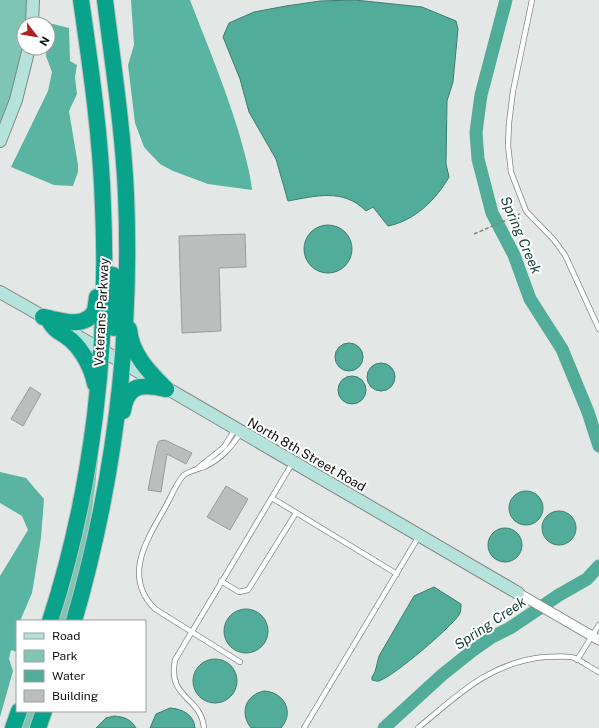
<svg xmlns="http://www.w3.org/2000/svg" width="599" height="728" font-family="'Public Sans',sans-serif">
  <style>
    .green { fill: #7ec5b4 }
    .forest { fill: #59b5a1 }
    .water { fill: #51ad99; stroke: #3d7e70 }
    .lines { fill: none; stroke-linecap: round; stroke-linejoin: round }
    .river { stroke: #51ad99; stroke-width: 13 }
    .building { fill: #babebd; stroke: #999d9c }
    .lane-casing { stroke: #828685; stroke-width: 6 }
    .street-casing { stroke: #828685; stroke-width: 11 }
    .secondary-casing { stroke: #828685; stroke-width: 14 }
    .highway-casing { stroke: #c0c1c1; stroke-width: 18 }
    .path { stroke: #818483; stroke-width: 1.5; stroke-dasharray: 4 2; stroke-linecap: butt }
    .lane { stroke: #fff; stroke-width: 4.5 }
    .street { stroke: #fff; stroke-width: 9 }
    .secondary { stroke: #b5e3dc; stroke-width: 12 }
    .highway { stroke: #09a38b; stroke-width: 16 }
    .labels { text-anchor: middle; stroke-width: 4; stroke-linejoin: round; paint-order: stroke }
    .street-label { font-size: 13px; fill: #0e100f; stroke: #fff }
    .water-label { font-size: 14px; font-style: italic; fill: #1b453c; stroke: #fff }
  </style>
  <rect width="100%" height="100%" fill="#e3e7e6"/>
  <!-- green -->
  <g class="green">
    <path d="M0 0H28L26 24H24C24 61 12 94 0 128Z"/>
    <polygon points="102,419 95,487 85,557 68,621 56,621"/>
    <polygon points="26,711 38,711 31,728 19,728"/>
  </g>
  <!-- forest -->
  <g class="forest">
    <path d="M131 0H190C207 44 225 87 239 133 244 152 250 170 252 190L208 184 173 171 160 164 144 147 135 123 128 65 134 45Z"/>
    <polygon points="45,22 69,28 70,61 77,65 75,77 77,94 69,111 78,165 78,172 73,186 54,185 11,167 48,91 52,72 46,56 48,24 45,24"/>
    <polygon points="0,472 26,478 44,499 41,538 32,593 20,621 17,621 17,652 11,650 9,659 13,671 0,717 0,576 28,530 22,516 0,503"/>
  </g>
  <!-- water -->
  <g class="water">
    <path d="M355 0 422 7 456 21 458 29 453 82 447 101 446 164 449 177C436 200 414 221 388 226L373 207 366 211C343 188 316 196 288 201L276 159 249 112 240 79 223 37 229 23 254 12 286 6 320 1Z"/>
    <circle cx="328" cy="249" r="24"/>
    <circle cx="349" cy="357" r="14"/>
    <circle cx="381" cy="377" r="14"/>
    <circle cx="352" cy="390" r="14"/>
    <circle cx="526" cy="508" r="17"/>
    <circle cx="559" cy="528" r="17"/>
    <circle cx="505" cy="545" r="17"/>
    <path d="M434 587 461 604C461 608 461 612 459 615 450 628 395 675 381 680 378 682 376 681 372 680V677L375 672 379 656 414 596Z"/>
    <circle cx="246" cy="631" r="22"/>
    <circle cx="215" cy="681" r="22"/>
    <path d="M264 691C284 692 295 712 281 728H251C239 712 246 695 264 691Z"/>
    <path d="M170 708C183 709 194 715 195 728H150L156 714Z"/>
    <path d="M114 716C124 717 131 719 136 728H96L106 718Z"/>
  </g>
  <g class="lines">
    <!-- river -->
    <g class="river">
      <polyline points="506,0 481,95 476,132 478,159 492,213 514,255 530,299 562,349 588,412 599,446"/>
      <polyline points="384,728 442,675 472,651 492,637 510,628 559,595 587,579 599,566"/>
    </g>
  </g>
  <!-- building -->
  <g class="building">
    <polygon points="245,234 246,267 219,268 221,331 182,333 179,236"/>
    <polygon points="30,387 41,394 23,426 11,419"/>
    <polygon points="165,440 192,453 186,464 167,454 161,492 148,490 157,445 159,441"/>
    <polygon points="226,486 248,499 230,530 207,517"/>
  </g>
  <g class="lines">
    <defs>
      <g id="lane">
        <polyline points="532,0 513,91 509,123 508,145 511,172 526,211 554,240 565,255 599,329"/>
        <polyline points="198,468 224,447 235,429"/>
        <polyline points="272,498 397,574"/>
        <polyline points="221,581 239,592 248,590 296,513"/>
        <polyline points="577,660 599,625"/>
        <path d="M240 662 155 609C121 575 149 537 167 504 171 497 178 480 184 475 189 471 198 469 204 467 221 459 231 448 241 432"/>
        <path d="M204 728C201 696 167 699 175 660L293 462"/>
        <polyline points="304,728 419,536"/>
        <path d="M418 728C459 694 489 663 544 657 553 657 567 655 575 658 583 662 591 668 599 672"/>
      </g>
      <polyline id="street" points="518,593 599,640"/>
      <g id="secondary">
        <polyline points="32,24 33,0"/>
        <polyline points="0,141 16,100 29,48"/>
        <polyline points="0,292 51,321"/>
        <polyline points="67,330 518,593"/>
      </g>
      <g id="highway">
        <polyline points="113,275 114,328"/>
        <path d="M43 317C60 320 84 330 95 311L97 297"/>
        <path d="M48 319C56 333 60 331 71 340 83 351 92 368 95 384"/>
        <path d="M129 329C131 354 149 372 166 389"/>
        <path d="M123 411C127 383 143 384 166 389"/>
        <path d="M50 621C93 489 109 345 103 207 101 138 91 69 81 0"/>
        <path d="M74 621C114 483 132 338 126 194 123 129 113 65 105 0"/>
        <polyline points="13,728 19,711"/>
        <polyline points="38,728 44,711"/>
      </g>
    </defs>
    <!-- lane casing -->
    <use href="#lane" class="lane-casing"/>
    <!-- street casing -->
    <use href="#street" class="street-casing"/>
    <!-- secondary casing -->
    <use href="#secondary" class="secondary-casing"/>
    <!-- highway casing -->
    <use href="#highway" class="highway-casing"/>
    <!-- path -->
    <polyline class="path" points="474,234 520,214"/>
    <!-- lane -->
    <use href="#lane" class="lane"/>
    <!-- street -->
    <use href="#street" class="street"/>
    <!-- secondary -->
    <use href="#secondary" class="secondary"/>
    <!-- highway -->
    <use href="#highway" class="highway"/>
  </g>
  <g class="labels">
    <!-- street labels -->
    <g class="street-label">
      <text transform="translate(101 312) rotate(-87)" y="5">Veterans Parkway</text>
      <text transform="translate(307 454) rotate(30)" y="5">North 8th Street Road</text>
    </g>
    <!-- water labels -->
    <g class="water-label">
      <text transform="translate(521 235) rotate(67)" y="5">Spring Creek</text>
      <text transform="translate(490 623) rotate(-34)" y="5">Spring Creek</text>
    </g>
  </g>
  <!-- legend -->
  <rect x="16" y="620" width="130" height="92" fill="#ffffff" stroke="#9f9f9f"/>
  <rect x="24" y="633" width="20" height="6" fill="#b5e3dc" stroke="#9f9f9f"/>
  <text x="52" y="640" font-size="12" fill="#0e100f">Road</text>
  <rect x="24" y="650" width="20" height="12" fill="#7ec5b4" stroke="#9f9f9f"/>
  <text x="52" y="660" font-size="12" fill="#0e100f">Park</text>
  <rect x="24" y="670" width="20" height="12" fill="#51ad99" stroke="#9f9f9f"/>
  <text x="52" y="680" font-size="12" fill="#0e100f">Water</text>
  <rect x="24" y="690" width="20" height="12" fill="#babebd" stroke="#9f9f9f"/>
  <text x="52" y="700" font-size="12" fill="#0e100f">Building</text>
  <!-- north arrow -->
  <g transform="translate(36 36) rotate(121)"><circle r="19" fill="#ffffff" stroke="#9f9f9f"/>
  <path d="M0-3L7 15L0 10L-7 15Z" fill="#b12121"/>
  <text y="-6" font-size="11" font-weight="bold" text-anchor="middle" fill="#0e100f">N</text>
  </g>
</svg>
